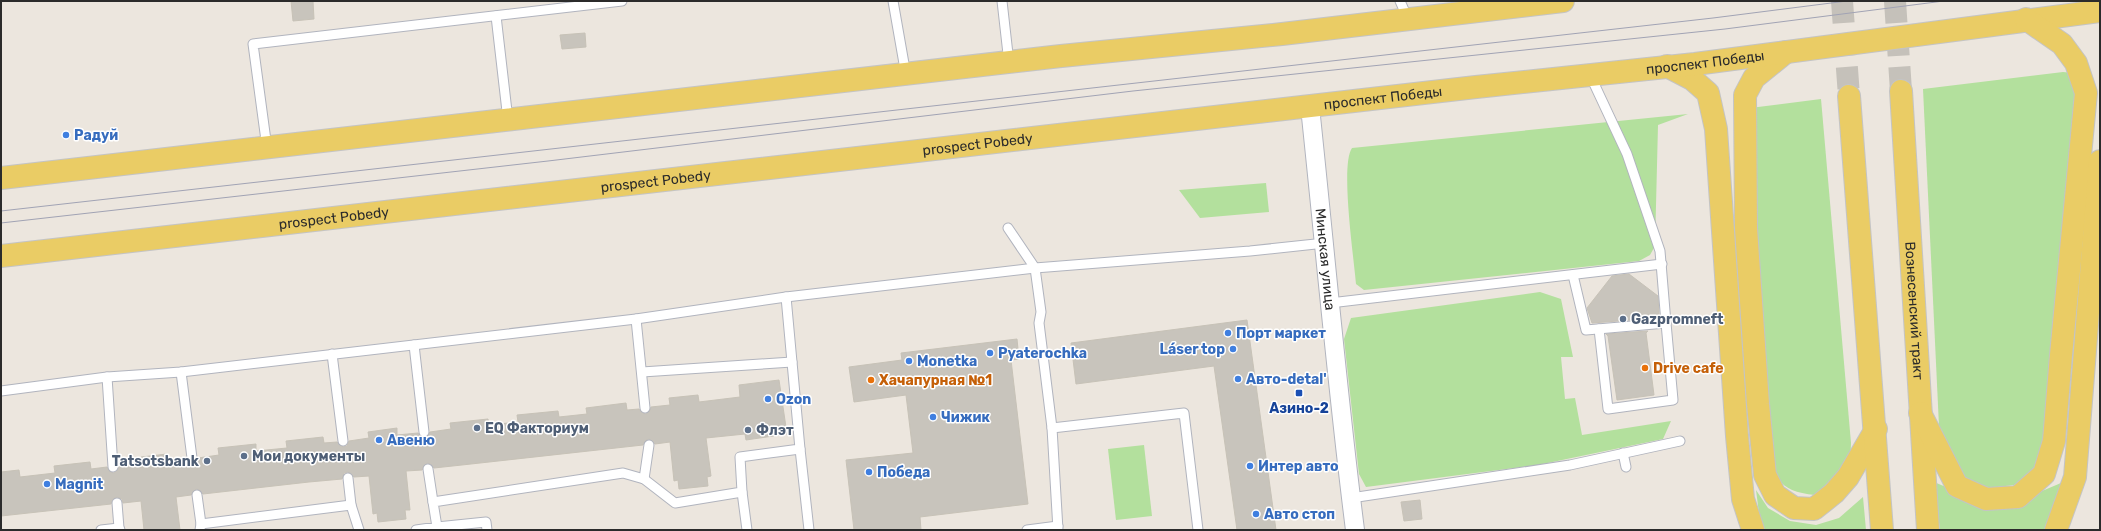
<svg xmlns="http://www.w3.org/2000/svg" width="2101" height="531" font-family="Rubik,sans-serif">
  <style>
    .green { fill: #b3e09d }
    .building { fill: #c8c4bc; stroke: #c7c2b7 }
    .lines { fill: none; stroke-linecap: round; stroke-linejoin: round }
    .primary-tunnel { stroke: #c5c1ba; stroke-width: 22; stroke-dasharray: 22 11; stroke-linecap: butt }
    .service-casing { stroke: #b1b4be; stroke-width: 11 }
    .minor-casing { stroke: #b1b4be; stroke-width: 20 }
    .primary-casing { stroke: #c4c4c4; stroke-width: 24 }
    .service { stroke: #fff; stroke-width: 9 }
    .minor { stroke: #fff; stroke-width: 18 }
    .primary { stroke: #eacc65; stroke-width: 22 }
    .tram { stroke: #a1a3b4; stroke-width: 1 }
    .shop-dot { fill: #3f7fe0; stroke: #fff; stroke-width: 1.5 }
    .service-dot { fill: #5c6f8a; stroke: #fff; stroke-width: 1.5 }
    .food-dot { fill: #e8710a; stroke: #fff; stroke-width: 1.5 }
    .transit-dot { fill: #1a4fb4; stroke: #fff; stroke-width: 1.5 }
    .labels { text-anchor: middle; stroke-width: 3; stroke-linejoin: round; paint-order: stroke }
    .street-label { font-size: 14px; fill: #2b2b2b; stroke: #fff }
    .shop-label { font-size: 14px; font-weight: bold; fill: #366cbe; stroke: #fff; text-anchor: start }
    .service-label { font-size: 14px; font-weight: bold; fill: #4e5e75; stroke: #fff; text-anchor: start }
    .food-label { font-size: 14px; font-weight: bold; fill: #c56008; stroke: #fff; text-anchor: start }
    .transit-label { font-size: 14px; font-weight: bold; fill: #164399; stroke: #fff }
  </style>
  <rect width="100%" height="100%" fill="#ece6de"/>
  <!-- green -->
  <g class="green">
    <polygon points="2063,72 2073,73 2078,91 2051,431 2036,471 2014,485 1990,488 1958,475 1939,426 1923,89"/>
    <path d="M1821 99 1851 443 1850 467 1815 495C1786 492 1776 484 1769 456L1750 108Z"/>
    <path d="M1688 114 1658 125 1655 246 1650 255 1639 261 1364 290 1356 284C1354 259 1340 165 1352 148Z"/>
    <polygon points="1266,183 1269,212 1200,218 1179,190"/>
    <polygon points="1540,292 1561,299 1573,357 1561,357 1565,399 1575,398 1582,435 1671,421 1663,439 1538,465 1366,487 1359,474 1344,339 1351,318"/>
    <polygon points="1144,445 1152,516 1116,520 1108,449"/>
    <polygon points="2068,480 2051,530 1940,530 1934,482 1977,500 2016,502"/>
    <polygon points="1756,490 1768,508 1790,521 1816,525 1839,518 1863,497 1866,530 1763,530 1760,521"/>
  </g>
  <!-- building -->
  <g class="building">
    <polygon points="291,1 313,1 314,19 293,21"/>
    <polygon points="585,33 586,47 562,49 560,35"/>
    <polygon points="1629,274 1658,296 1659,315 1657,318 1592,323 1587,308 1612,276"/>
    <polygon points="1247,320 1276,530 1237,530 1214,366 1076,384 1071,343"/>
    <polygon points="1648,331 1646,333 1654,395 1617,400 1608,336 1606,334"/>
    <polygon points="1017,339 1019,359 1011,360 1028,504 920,517 921,530 854,530 846,460 913,453 906,395 854,402 849,367 902,360 901,353"/>
    <polygon points="779,380 787,434 746,440 745,434 706,438 711,476 707,477 708,486 679,489 678,480 674,481 670,442 655,444 649,439 645,441 643,445 471,464 434,468 431,464 427,463 422,470 406,471 410,510 405,510 406,519 378,522 377,513 373,514 369,476 354,477 348,472 344,473 342,479 309,482 203,494 200,490 196,489 191,495 176,497 180,530 144,530 141,501 123,503 122,499 117,497 112,500 111,504 1,516 1,472 19,470 20,477 55,473 54,466 90,462 91,469 107,467 110,472 114,473 118,470 119,466 142,464 141,457 167,454 168,461 186,459 188,462 192,464 196,462 198,458 219,455 218,448 256,444 256,451 287,448 286,441 323,437 324,443 337,442 343,447 347,446 349,441 369,438 368,432 397,428 397,435 418,433 421,437 425,438 430,432 451,429 450,423 488,419 489,425 518,422 517,415 558,411 559,417 587,414 586,408 626,403 627,410 639,409 642,413 646,414 650,411 651,407 670,405 669,398 698,395 699,402 740,397 739,385"/>
    <polygon points="1420,500 1422,519 1404,521 1401,502"/>
  </g>
  <g class="lines">
    <!-- primary-tunnel -->
    <g class="primary-tunnel">
      <polyline points="1842,1 1849,96"/>
      <polyline points="1895,1 1901,91"/>
    </g>
    <defs>
      <g id="service">
        <polyline points="893,1 906,75"/>
        <polyline points="1002,1 1009,63"/>
        <polyline points="1400,1 1408,19"/>
        <polyline points="496,16 508,120"/>
        <polyline points="267,148 253,44 622,1"/>
        <polyline points="1008,228 1035,268 1041,312 1039,323 1052,428 1058,530"/>
        <polyline points="1573,275 1586,330 1666,323 1660,251 1627,154 1590,75"/>
        <polyline points="1330,303 1662,264"/>
        <polyline points="636,319 645,408"/>
        <polyline points="1599,329 1608,409 1673,400 1666,323"/>
        <polyline points="414,345 424,432"/>
        <polyline points="332,354 343,441"/>
        <polyline points="181,372 192,458"/>
        <polyline points="642,372 792,362"/>
        <polyline points="107,377 113,467"/>
        <polyline points="1,391 107,377 181,372 636,319 786,297 1035,268 1250,251 1325,243"/>
        <polyline points="1052,428 1184,413 1198,530"/>
        <polyline points="800,449 809,530"/>
        <polyline points="1623,453 1626,467"/>
        <polyline points="428,469 433,502"/>
        <polyline points="348,478 351,505"/>
        <polyline points="644,479 649,445"/>
        <polyline points="742,492 747,530"/>
        <polyline points="197,495 201,524"/>
        <polyline points="1351,498 1570,465 1680,441"/>
        <polyline points="117,503 119,528"/>
        <polyline points="437,527 486,522 487,530"/>
        <polyline points="101,530 119,528 120,530"/>
        <polyline points="200,530 201,524 351,505 359,530"/>
        <polyline points="416,530 437,527 433,502 623,473 644,479 675,503 742,492 740,457 800,449 786,297"/>
        <polyline points="1027,530 1058,526"/>
      </g>
      <g id="minor">
        <path id="s1" d="M1310 107C1325 248 1337 389 1355 530"/>
      </g>
      <g id="primary">
        <polyline points="1786,52 1754,78 1745,95 1746,228 1758,404 1765,475 1775,495 1794,508 1814,509 1834,493 1848,477 1876,429"/>
        <polyline points="1667,66 1692,79 1708,93 1716,129 1737,436 1743,499 1753,530"/>
        <path id="s2" d="M1901 91 1928 530"/>
        <polyline points="1849,96 1882,530"/>
        <polyline points="1,178 1061,56 1282,34 1563,1"/>
        <path id="s3" d="M1 256 1476 87 1695 64 2100 11"/>
        <polyline points="1920,413 1957,486 1986,499 2018,497 2044,474 2054,441 2061,355 2086,93 2076,63 2062,44 2026,19"/>
        <polyline points="2056,530 2075,477 2100,161"/>
      </g>
    </defs>
    <!-- service casing -->
    <use href="#service" class="service-casing"/>
    <!-- minor casing -->
    <use href="#minor" class="minor-casing"/>
    <!-- primary casing -->
    <use href="#primary" class="primary-casing"/>
    <!-- service -->
    <use href="#service" class="service"/>
    <!-- minor -->
    <use href="#minor" class="minor"/>
    <!-- primary -->
    <use href="#primary" class="primary"/>
    <!-- tram -->
    <g class="tram">
      <polyline points="1,211 1713,18 1847,1"/>
      <polyline points="1,223 548,161 1133,91 1725,29 1944,1"/>
    </g>
  </g>
  <!-- markers -->
  <g class="shop-dot">
    <circle cx="66" cy="135" r="4"/>
    <circle cx="1228" cy="333" r="4"/>
    <circle cx="1233" cy="349" r="4"/>
    <circle cx="990" cy="353" r="4"/>
    <circle cx="909" cy="361" r="4"/>
    <circle cx="1238" cy="379" r="4"/>
    <circle cx="768" cy="399" r="4"/>
    <circle cx="933" cy="417" r="4"/>
    <circle cx="379" cy="440" r="4"/>
    <circle cx="1250" cy="466" r="4"/>
    <circle cx="869" cy="472" r="4"/>
    <circle cx="47" cy="484" r="4"/>
    <circle cx="1256" cy="514" r="4"/>
  </g>
  <g class="service-dot">
    <circle cx="1623" cy="319" r="4"/>
    <circle cx="477" cy="428" r="4"/>
    <circle cx="748" cy="430" r="4"/>
    <circle cx="244" cy="456" r="4"/>
    <circle cx="207" cy="461" r="4"/>
  </g>
  <g class="food-dot">
    <circle cx="1645" cy="368" r="4"/>
    <circle cx="871" cy="380" r="4"/>
  </g>
  <rect class="transit-dot" x="1295" y="389" width="8" height="8" rx="2"/>
  <g class="labels">
    <!-- street labels -->
    <g class="street-label">
      <text dy="5" stroke="none"><textPath href="#s3" startOffset="1715">проспект Победы</textPath></text>
      <text dy="5" stroke="none"><textPath href="#s3" startOffset="1391">проспект Победы</textPath></text>
      <text dy="5" stroke="none"><textPath href="#s3" startOffset="983">prospect Pobedy</textPath></text>
      <text dy="5" stroke="none"><textPath href="#s3" startOffset="659">prospect Pobedy</textPath></text>
      <text dy="5" stroke="none"><textPath href="#s3" startOffset="335">prospect Pobedy</textPath></text>
      <text dy="5" stroke="none"><textPath href="#s1" startOffset="153">Минская улица</textPath></text>
      <text dy="5" stroke="none"><textPath href="#s2" startOffset="220">Вознесенский тракт</textPath></text>
    </g>
    <!-- shop labels -->
    <g class="shop-label">
      <text x="74" y="140">Радуй</text>
      <text x="1236" y="338">Порт маркет</text>
      <text x="1225" y="354" text-anchor="end">Láser top</text>
      <text x="998" y="358">Pyaterochka</text>
      <text x="917" y="366">Monetka</text>
      <text x="1246" y="384">Авто-detal'</text>
      <text x="776" y="404">Ozon</text>
      <text x="941" y="422">Чижик</text>
      <text x="387" y="445">Авеню</text>
      <text x="1258" y="471">Интер авто</text>
      <text x="877" y="477">Победа</text>
      <text x="55" y="489">Magnit</text>
      <text x="1264" y="519">Авто стоп</text>
    </g>
    <!-- service labels -->
    <g class="service-label">
      <text x="1631" y="324">Gazpromneft</text>
      <text x="485" y="433">EQ Факториум</text>
      <text x="756" y="435">Флэт</text>
      <text x="252" y="461">Мои документы</text>
      <text x="199" y="466" text-anchor="end">Tatsotsbank</text>
    </g>
    <!-- food labels -->
    <g class="food-label">
      <text x="1653" y="373">Drive cafe</text>
      <text x="879" y="385">Хачапурная №1</text>
    </g>
    <!-- transit labels -->
    <g class="transit-label">
      <text x="1299" y="413">Азино-2</text>
    </g>
  </g>
  <!-- border -->
  <rect width="2101" height="531" fill="none" stroke="#2b2b2b" stroke-width="4"/>
</svg>
